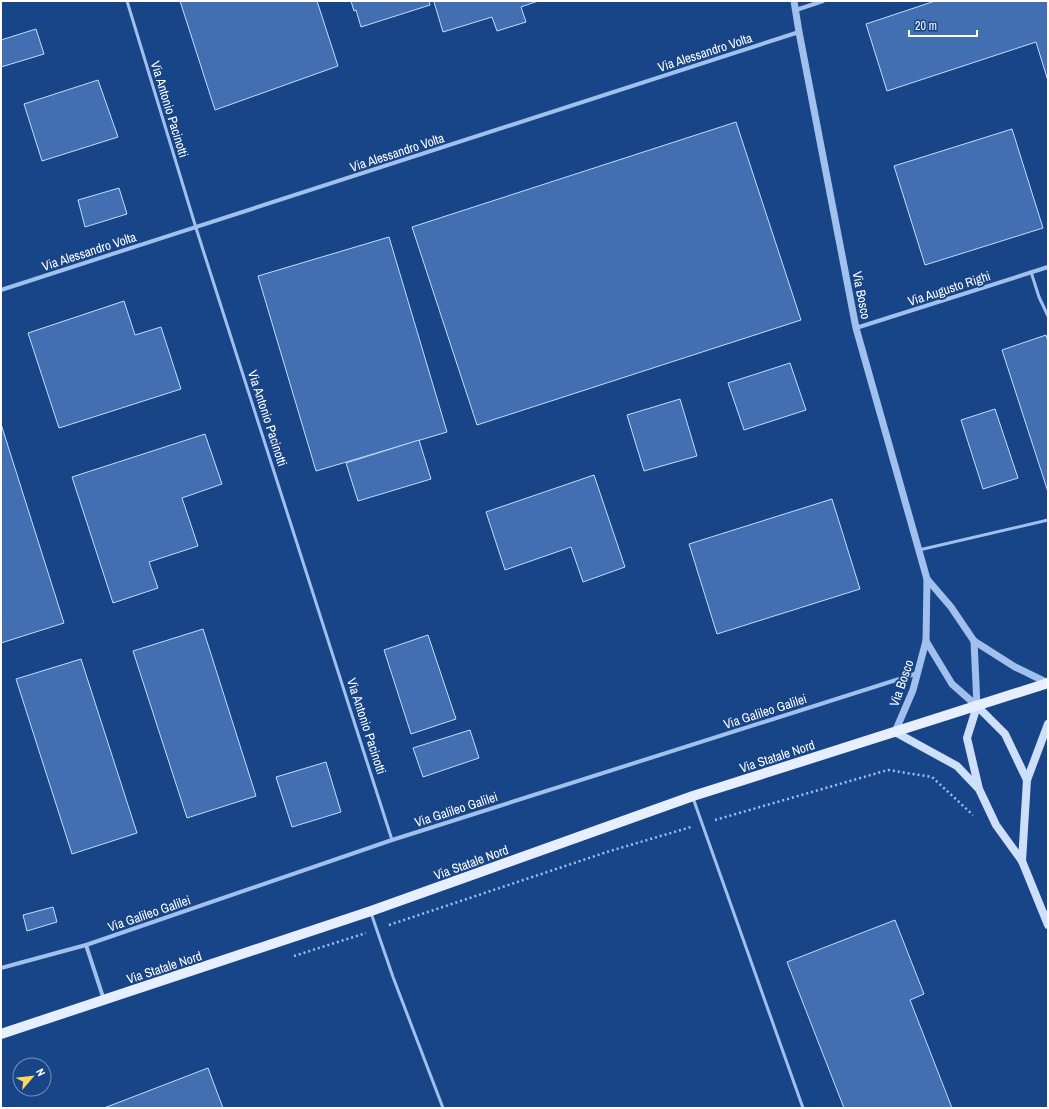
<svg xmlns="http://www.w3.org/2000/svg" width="1049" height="1109" font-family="'Archivo Narrow',sans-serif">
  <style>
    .building { fill: #416fb2; stroke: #c6dcfa }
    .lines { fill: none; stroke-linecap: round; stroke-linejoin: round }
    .path { stroke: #a1c0ed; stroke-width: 2.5; stroke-dasharray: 2 3; stroke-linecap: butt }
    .service { stroke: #a1c0ed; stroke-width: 3 }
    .minor { stroke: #a1c0ed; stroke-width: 4 }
    .tertiary { stroke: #a1c0ed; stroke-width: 7 }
    .secondary { stroke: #cddff9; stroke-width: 8 }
    .primary { stroke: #e7efff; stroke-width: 10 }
    .labels { text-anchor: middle; stroke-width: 4; stroke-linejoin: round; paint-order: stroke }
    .street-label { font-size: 13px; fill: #fff; stroke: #184588 }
  </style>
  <rect width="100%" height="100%" fill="#184588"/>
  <!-- building -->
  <g class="building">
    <polygon points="180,1 317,1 338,66 215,110"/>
    <polygon points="351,1 429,1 430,5 361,27 356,10 354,11"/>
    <polygon points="437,1 538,1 521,7 526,22 497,31 492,17 443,32 434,2"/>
    <polygon points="935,1 1048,1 1048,81 1036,42 887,91 866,24"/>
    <polygon points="36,29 44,54 1,67 1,40"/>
    <polygon points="98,80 118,137 42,161 24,104"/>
    <polygon points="736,122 801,320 477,425 412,227"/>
    <polygon points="1012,129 1043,228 925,265 894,166"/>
    <polygon points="119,188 127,214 85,227 78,200"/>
    <polygon points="389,237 447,432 316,471 258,276"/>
    <polygon points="124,301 135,335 161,327 181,389 59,428 28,333"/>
    <polygon points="1046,335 1048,341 1048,492 1002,350"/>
    <polygon points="790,363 806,410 744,430 728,383"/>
    <polygon points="680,399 697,456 644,471 627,415"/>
    <polygon points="995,409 1018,478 983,489 961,420"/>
    <polygon points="1,424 64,623 1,643"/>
    <polygon points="205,434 222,484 182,498 198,546 149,562 158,588 113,603 72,477"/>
    <polygon points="419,440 431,479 358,501 346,463"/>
    <polygon points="594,475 625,567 583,582 571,547 505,570 486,512"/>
    <polygon points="832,499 860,589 717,634 689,544"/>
    <polygon points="203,629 256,796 187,818 133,651"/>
    <polygon points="428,635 456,719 411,734 384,650"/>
    <polygon points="81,659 137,833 72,854 16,679"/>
    <polygon points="470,730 479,758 423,777 413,748"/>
    <polygon points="326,762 341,812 292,827 276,777"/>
    <polygon points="53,907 57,922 27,931 23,915"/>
    <polygon points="895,920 924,994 910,1000 952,1108 844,1108 787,962"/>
    <polygon points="208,1068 223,1108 104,1108"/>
  </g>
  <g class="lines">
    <!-- path -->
    <g class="path">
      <polyline points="715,820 888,770 932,777 973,815"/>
      <polyline points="389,925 610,851 691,827"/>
      <polyline points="294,956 366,933"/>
    </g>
    <!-- service -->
    <g class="service">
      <polyline points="127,1 196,228 392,840"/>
      <polyline points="1031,272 1039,297 1048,316"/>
      <polyline points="919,550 1048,520"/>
      <polyline points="693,798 803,1108"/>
      <polyline points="371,913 393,977 443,1108"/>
    </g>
    <!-- minor -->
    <g class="minor">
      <polyline points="796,10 823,1"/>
      <polyline points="1,290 799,32"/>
      <polyline points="856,328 1048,267"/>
      <polyline points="86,945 104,1000"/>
      <polyline points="1,968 86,945 392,840 918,673"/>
    </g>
    <!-- tertiary -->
    <g class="tertiary">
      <polyline points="794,1 799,32 856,328 927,579 926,641 913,690 895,732"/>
      <polyline points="927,579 951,607 974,641 1015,667 1048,683"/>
      <polyline points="926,641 952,684 977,706"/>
      <polyline points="974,641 977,706"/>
    </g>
    <!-- secondary -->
    <g class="secondary">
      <polyline points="895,732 957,766 978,788"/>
      <polyline points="1027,780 1005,734 977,706 967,738 979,789 996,825 1022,861 1048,925"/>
      <polyline points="1022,861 1027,780 1048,724"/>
    </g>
    <!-- primary -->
    <polyline class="primary" points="1,1034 371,911 693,796 1048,683"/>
  </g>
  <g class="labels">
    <!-- street labels -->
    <g class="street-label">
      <text transform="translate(705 52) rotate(-18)" y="5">Via Alessandro Volta</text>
      <text transform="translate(170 109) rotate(73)" y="5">Via Antonio Pacinotti</text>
      <text transform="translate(397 152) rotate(-18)" y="5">Via Alessandro Volta</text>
      <text transform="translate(89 251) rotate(-18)" y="5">Via Alessandro Volta</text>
      <text transform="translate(949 288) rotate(-18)" y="5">Via Augusto Righi</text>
      <text transform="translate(862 295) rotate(79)" y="5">Via Bosco</text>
      <text transform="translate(268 418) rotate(72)" y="5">Via Antonio Pacinotti</text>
      <text transform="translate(901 683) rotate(-71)" y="5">Via Bosco</text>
      <text transform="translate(765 711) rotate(-18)" y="5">Via Galileo Galilei</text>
      <text transform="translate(367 726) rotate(72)" y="5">Via Antonio Pacinotti</text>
      <text transform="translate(777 756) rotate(-18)" y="5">Via Statale Nord</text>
      <text transform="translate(456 809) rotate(-18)" y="5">Via Galileo Galilei</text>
      <text transform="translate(471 862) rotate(-20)" y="5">Via Statale Nord</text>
      <text transform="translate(149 913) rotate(-19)" y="5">Via Galileo Galilei</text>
      <text transform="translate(164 967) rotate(-18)" y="5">Via Statale Nord</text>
    </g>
  </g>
  <!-- border -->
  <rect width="1049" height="1109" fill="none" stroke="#ffffff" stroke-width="4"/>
  <!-- north arrow -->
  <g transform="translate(32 1077) rotate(62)"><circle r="19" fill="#184588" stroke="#748fb8"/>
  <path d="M0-3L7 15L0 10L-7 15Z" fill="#ffd65d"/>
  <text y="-6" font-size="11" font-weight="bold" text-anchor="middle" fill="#ffffff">N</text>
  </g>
  <!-- scale -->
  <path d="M909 30v6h68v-6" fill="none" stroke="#ffffff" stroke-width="2"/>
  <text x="915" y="30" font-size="12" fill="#ffffff" stroke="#184588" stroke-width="3" paint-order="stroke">20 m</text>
</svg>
